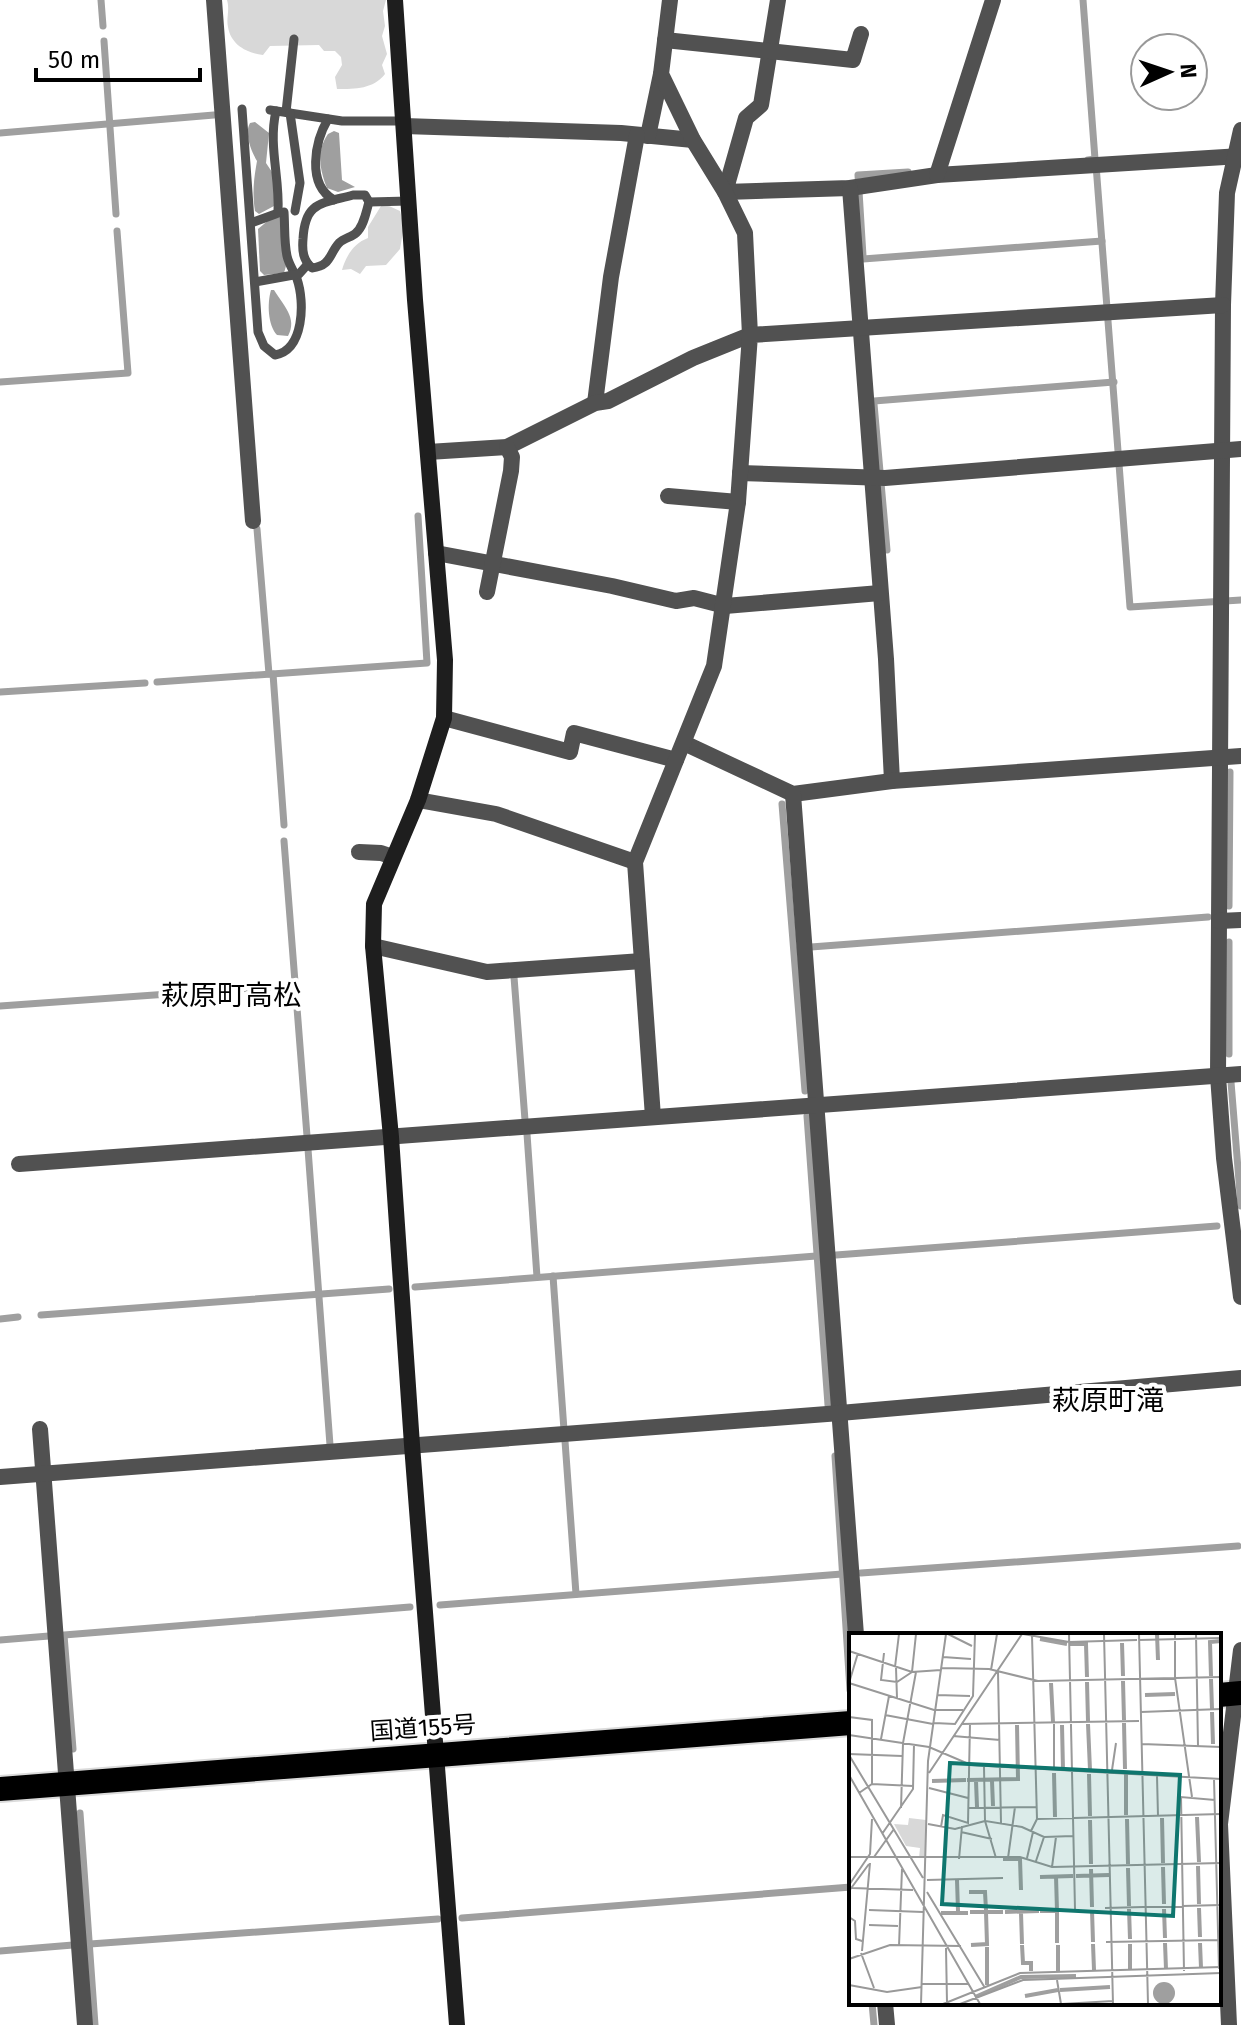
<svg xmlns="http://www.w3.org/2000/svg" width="1241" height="2025" font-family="'Fira Sans','Noto Sans JP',sans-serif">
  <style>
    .green { fill: #d8d8d8 }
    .water { fill: #9f9f9f }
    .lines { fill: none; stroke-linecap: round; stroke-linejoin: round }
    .stream { stroke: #9f9f9f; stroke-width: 7 }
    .highway-casing { stroke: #dbdbdb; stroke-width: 28 }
    .lane { stroke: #515151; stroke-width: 9 }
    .street { stroke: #515151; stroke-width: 16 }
    .secondary { stroke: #1e1e1e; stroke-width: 16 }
    .highway { stroke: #000; stroke-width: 24 }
    .labels { text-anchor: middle; stroke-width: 8; stroke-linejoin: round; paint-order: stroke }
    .street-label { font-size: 24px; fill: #000; stroke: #fff }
    .quarter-label { font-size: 28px; fill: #000; stroke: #fff }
    .inset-river { fill: none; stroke: #9f9f9f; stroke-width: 4 }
    .inset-road { fill: none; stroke: #999; stroke-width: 2 }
    .view { fill: #0f766e; fill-opacity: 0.15; stroke: #0f766e; stroke-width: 4 }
    .inset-edge { fill: none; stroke: #000; stroke-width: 4 }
  </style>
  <rect width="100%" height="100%" fill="#fff"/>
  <!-- green -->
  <g class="green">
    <path d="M227 0H386L383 11 385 26 382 36 387 54 382 65 385 74C373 89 356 89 337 89L335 77 342 65 341 57 335 51H324L319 45 270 46 263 55C247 53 231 45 228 27 226 18 230 10 227 0Z"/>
    <path d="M381 206H389L400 211 404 226 400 249 386 265 366 266 360 274 351 269 342 270C346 256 354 243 368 238V227Z"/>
  </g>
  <!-- water -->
  <g class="water">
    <path d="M255 122 269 133 266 163 274 175V206L259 214 255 211C252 193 254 178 257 161 251 151 244 133 250 123Z"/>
    <path d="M334 131 339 133 342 180 355 187 338 192 327 188C320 170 316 151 328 134Z"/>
    <polygon points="280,217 286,266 284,273 264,275 260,271 258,229 271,218"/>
    <path d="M271 290H274C283 305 298 318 288 336L277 335C268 325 267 304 271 290Z"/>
  </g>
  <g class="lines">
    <!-- stream -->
    <g class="stream">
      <polyline points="101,0 103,26"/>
      <polyline points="1083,0 1095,159 1088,160"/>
      <polyline points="104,41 116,214"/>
      <polyline points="0,133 214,115"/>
      <polyline points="1096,165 1130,607 1241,600"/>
      <polyline points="863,256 858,175 908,172"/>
      <polyline points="863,259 1102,241"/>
      <polyline points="0,382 128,373 117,231"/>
      <polyline points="874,401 1114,382"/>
      <polyline points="874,404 887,550"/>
      <polyline points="257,529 269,674"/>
      <polyline points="273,674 284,825"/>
      <polyline points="157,682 427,663 418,516"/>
      <polyline points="0,692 145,683"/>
      <polyline points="782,804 805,1091"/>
      <polyline points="284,841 307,1136"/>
      <polyline points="1229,906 1230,772"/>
      <polyline points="1229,942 1229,1054"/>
      <polyline points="811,947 1208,917"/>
      <polyline points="514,977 525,1120"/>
      <polyline points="0,1006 296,985"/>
      <polyline points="1231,1082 1241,1206"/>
      <polyline points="807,1116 828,1405"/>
      <polyline points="527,1134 537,1277"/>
      <polyline points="308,1149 330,1445"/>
      <polyline points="836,1255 1217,1226"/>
      <polyline points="553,1276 564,1430"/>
      <polyline points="415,1287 816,1256"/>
      <polyline points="41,1315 389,1289"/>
      <polyline points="0,1319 18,1317"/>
      <polyline points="565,1441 576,1594"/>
      <polyline points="835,1456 850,1690"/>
      <polyline points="861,1573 1238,1546"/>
      <polyline points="440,1605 842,1574"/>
      <polyline points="0,1640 49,1636"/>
      <polyline points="73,1749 64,1635 410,1607"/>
      <polyline points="80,1813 95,2025"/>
      <polyline points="462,1918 851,1887"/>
      <polyline points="90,1944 438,1919"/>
      <polyline points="0,1951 73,1945"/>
      <polyline points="872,2003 874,2025"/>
    </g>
    <defs>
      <g id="highway">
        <polyline points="1219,1695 1241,1693"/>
        <polyline points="0,1789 851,1723"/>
      </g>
    </defs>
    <!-- highway casing -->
    <use href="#highway" class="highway-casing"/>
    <!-- lane -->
    <g class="lane">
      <path d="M242 109 258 332 264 346 275 355C304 350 305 302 297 279 294 271 289 265 287 256 284 242 285 227 284 212"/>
      <polyline points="270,110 342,121 404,121"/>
      <path d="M276 111C268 146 280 177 278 212"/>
      <polyline points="286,112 294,39"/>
      <polyline points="290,113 300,183 295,211"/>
      <path d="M328 119C315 141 306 184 334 200"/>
      <path d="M353 195H365L369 202C366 212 364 226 356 233 352 237 344 238 339 243 329 254 331 266 312 268 303 260 302 251 303 239 305 202 320 204 353 195Z"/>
      <polyline points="369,202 409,201"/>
      <polyline points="251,223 281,212"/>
      <polyline points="255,282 299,274 308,264"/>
    </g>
    <!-- street -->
    <g class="street">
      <polyline points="214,0 253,521"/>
      <polyline points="778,0 761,105 746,118 725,192 850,188 937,175 1241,156"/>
      <polyline points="665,40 853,60 861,34"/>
      <polyline points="404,126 621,133 693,140"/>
      <polyline points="1241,130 1227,193 1223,305 1218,1076 1224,1158 1241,1297"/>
      <polyline points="648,136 661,74"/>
      <polyline points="937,175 993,0"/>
      <polyline points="850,188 886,659 892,781"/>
      <polyline points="595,403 611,277 637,135"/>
      <polyline points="428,452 507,447 595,403 608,401 693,358 750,335 745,233 725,192 693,140 661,74 670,0"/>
      <polyline points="740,473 885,478 1241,449"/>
      <polyline points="668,496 738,502"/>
      <polyline points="436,553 612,586 676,601 694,598 725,606 880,593"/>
      <polyline points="487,592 511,471 512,457 507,447"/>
      <polyline points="444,718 570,752 574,733 676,760"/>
      <polyline points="684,743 793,794 892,781 1241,756"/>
      <polyline points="793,794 856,1635"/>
      <polyline points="418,800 496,814 635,862"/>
      <polyline points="359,852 381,853 393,857"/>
      <polyline points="1219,921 1241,920"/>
      <polyline points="373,946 487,972 642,961"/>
      <polyline points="653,1117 635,862 714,666 738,502 750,335 1223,305"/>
      <polyline points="19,1164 1241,1074"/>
      <polyline points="40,1429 85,2025"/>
      <polyline points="0,1477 840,1413 1241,1378"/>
      <polyline points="885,2003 887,2025"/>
      <polyline points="1229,2025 1220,1824 1241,1650"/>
    </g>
    <!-- secondary -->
    <polyline class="secondary" points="395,0 415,300 445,660 444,718 418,800 374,904 373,946 391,1137 412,1445 457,2025"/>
    <!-- highway -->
    <use href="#highway" class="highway"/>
  </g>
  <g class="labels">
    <!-- street labels -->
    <g class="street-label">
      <text transform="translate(423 1728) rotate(-4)" y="8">国道155号</text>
    </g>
    <!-- quarter labels -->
    <g class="quarter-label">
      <text x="231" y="1005">萩原町高松</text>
      <text x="1108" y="1410">萩原町滝</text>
    </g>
  </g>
  <!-- overview -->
  <g transform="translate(849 1633)">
    <rect width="372" height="372" fill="#fff"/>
    <path d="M60 185 77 187V225H70L71 215 57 213 45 191 59 192Z" fill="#d8d8d8"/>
    <path d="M304 360a11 11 0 1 1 22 0a11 11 0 1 1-22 0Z" fill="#9f9f9f"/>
    <path class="inset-river" d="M308 1 309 27M191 6 218 11M273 10 274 43M221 11H237L238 44M362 43 361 9 372 8M362 46 363 76M274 48 275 87M238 49 239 88M202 50 204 89M296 62 326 61M363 79 364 111M275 90 276 136M239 91 241 137M213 92 214 137M205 140 206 184M277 140V182M240 141 241 183M118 147 169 146 168 92M83 148 117 147M127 148 128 174M143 148 144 173M348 184 350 229M313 185 314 230M278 186 279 231M241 187 242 231M154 226H171L172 257M349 233 350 271M314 234 315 271M279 235 280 273M242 236 243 274M207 243 208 278M227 243 260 242M191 244 224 243M108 247 109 278M120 259H136L137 277M350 275 351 304M280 276 281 306M315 276 316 305M243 277 244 309M191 278H208V310M121 279H154M156 279 190 278M92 280H119M172 280 173 311M316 310 317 336M351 310 352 335M244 311 245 337M281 311V337M122 312 138 311 137 279M173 312 174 330H182V338M209 312V338M138 314V352M211 357 261 354M176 363 209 357M126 364 172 344 227 343"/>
    <path class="inset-road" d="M62 1H99L123 13M174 1 220 9 288 7M220 1 226 276M255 1 264 371M290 1 299 371M326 1V45L343 164M347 1 349 113M290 7 372 5M0 18 63 39 92 37M35 20 32 47 48 49 63 39 67 1M94 24 122 26M46 34 50 1M47 35 48 65M93 35 140 36 189 48 372 44M142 37 148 1M149 39 152 190M0 50 85 77H114M0 50 9 20M88 62 121 63M292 79 372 76M36 82 84 91M0 84 23 87V151M85 90 106 91 124 63 126 1M205 90V138M112 91 290 88M0 102 80 114 122 132 372 146M104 103 151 107M32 106 40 63M293 111 372 114M0 121 53 123M0 122 74 245M135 134 136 188 173 194 195 204 224 203M263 137 267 110M80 140 173 1M0 142 131 371M308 143 309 183M365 146 370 336M80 155 119 165M10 160 23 151 64 153M52 175 54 110 67 39M120 175 187 174M188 186 372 181M79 191 106 196 136 188 147 225M92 194 94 182 119 190 121 91M182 198 188 186 183 3M112 199 143 206M33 201 64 156 65 111M0 224H171L203 234 372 230M25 224 45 196M159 225 166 174M178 225 184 199M110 226 113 193M187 228 195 204M203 234 207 204M78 247 154 245M0 252 21 221 23 186M3 255 64 257M0 258 20 231M78 259 136 355M256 275 372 272M20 277 74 279M0 284 6 288 7 306 13 308M20 292 49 293M257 309 370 307M50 313 53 236M97 315 98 370M13 318 21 230M12 320 25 355M0 326 41 312 112 313M335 338 332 164 366 167M208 347 212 371M73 351H119M0 352 38 359 73 354M72 371 79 128 97 1M94 371 171 340 372 334M111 371 174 347 372 340M213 371 264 368"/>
    <path class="view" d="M101 130 331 142 324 283 93 271Z"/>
    <rect width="372" height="372" class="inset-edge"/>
  </g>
  <!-- north arrow -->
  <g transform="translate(1169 72) rotate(87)"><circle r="38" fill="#ffffff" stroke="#999999" stroke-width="2"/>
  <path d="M0-6L14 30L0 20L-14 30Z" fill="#000000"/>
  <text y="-12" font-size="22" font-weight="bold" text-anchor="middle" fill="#000000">N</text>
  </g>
  <!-- scale -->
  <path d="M36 68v12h164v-12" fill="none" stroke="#000000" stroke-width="4"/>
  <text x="48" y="68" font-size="24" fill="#000000" stroke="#ffffff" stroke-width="6" paint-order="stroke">50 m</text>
</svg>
